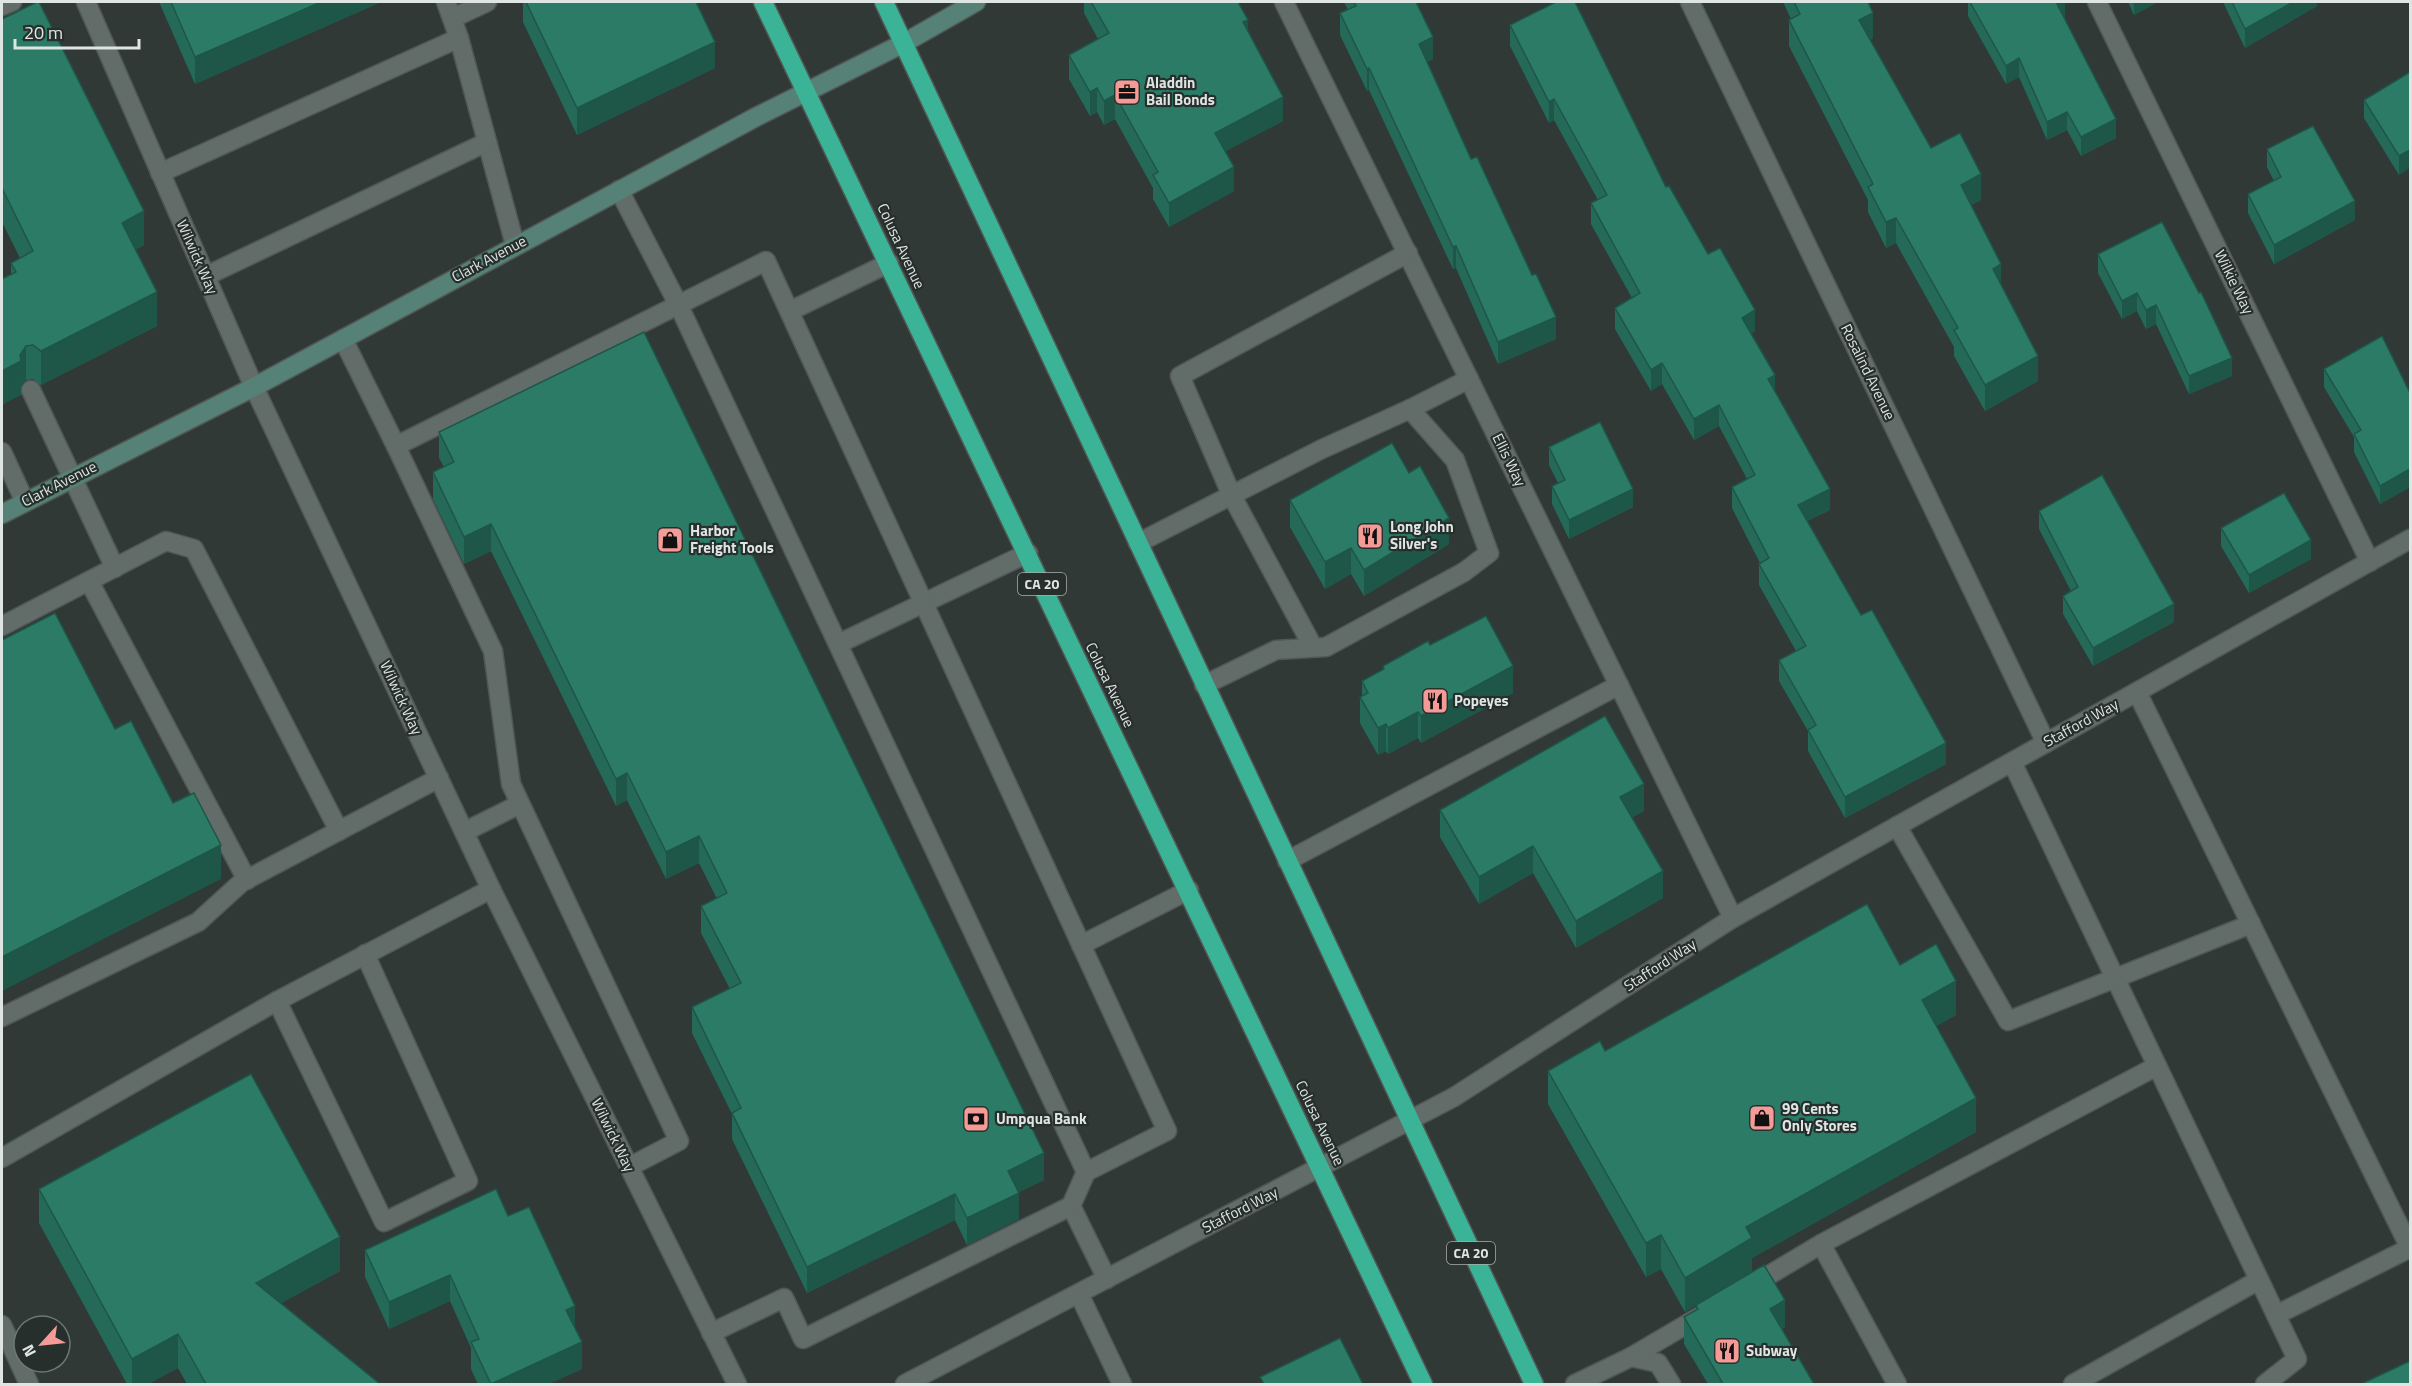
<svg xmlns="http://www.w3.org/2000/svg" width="2412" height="1386" font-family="'Titillium Web',sans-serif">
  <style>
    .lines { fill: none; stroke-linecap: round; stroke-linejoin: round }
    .lane-casing { stroke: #505754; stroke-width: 21 }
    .street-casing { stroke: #505754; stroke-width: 21 }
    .secondary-casing { stroke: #505754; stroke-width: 21 }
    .highway-casing { stroke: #505754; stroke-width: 21 }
    .lane { stroke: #626c69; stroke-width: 18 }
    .street { stroke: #626c69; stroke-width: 18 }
    .secondary { stroke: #568176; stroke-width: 18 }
    .highway { stroke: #3bb396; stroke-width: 18 }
    .wall { fill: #256a59 }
    .shaded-wall { fill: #1e5648 }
    .building { fill: #2b7b67; stroke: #1e5648; stroke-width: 1.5 }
    .labels { text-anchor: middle; stroke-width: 4.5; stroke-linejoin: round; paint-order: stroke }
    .shield { fill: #262f2c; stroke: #a8aeac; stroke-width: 1.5 }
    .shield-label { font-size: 14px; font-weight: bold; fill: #dfe5e3 }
    .poi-label { font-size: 15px; font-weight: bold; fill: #dfe5e3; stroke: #262f2c; text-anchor: start }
    .street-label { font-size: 15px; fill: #dfe5e3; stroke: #262f2c }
  </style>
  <rect width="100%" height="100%" fill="#303936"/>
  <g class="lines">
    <defs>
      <g id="lane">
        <polyline points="446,2 459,38 515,245"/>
        <polyline points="1284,2 1733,918"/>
        <polyline points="2097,2 2370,562"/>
        <polyline points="2,6 12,2"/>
        <polyline points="453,18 487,2"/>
        <polyline points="160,173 459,38"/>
        <polyline points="619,190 679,306 1086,1172"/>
        <polyline points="206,276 487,142"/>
        <polyline points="790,311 889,263"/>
        <polyline points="343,339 396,446"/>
        <polyline points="31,390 115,568"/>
        <polyline points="1410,409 1469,379"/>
        <polyline points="2,452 25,502"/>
        <polyline points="1138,543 1322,449 1410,409 1455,460 1489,553 1464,572 1326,647 1276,650 1204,685"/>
        <polyline points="89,581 247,880"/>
        <polyline points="2,626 166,541 194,549 339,831"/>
        <polyline points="838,644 1028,553"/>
        <polyline points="1313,647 1232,496 1180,376 1408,253"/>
        <polyline points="2137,692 2410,1248"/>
        <polyline points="2012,762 2297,1359 2265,1384"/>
        <polyline points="1897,826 2008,1021 2251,924"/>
        <polyline points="464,832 520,804"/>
        <polyline points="1287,861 1619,685"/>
        <polyline points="1081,945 1189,890"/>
        <polyline points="277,1001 384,1222 468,1181 365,954"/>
        <polyline points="2,1017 198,922 242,882 439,778"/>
        <polyline points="2,1158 277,1001 491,889"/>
        <polyline points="629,1167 679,1141 511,784 493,651 396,446 766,261 1167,1131 1086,1172 1071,1206 1107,1279"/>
        <polyline points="1751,1286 1821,1244"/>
        <polyline points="1079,1294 1122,1384"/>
        <polyline points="2276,1315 2410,1248"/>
        <polyline points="2,1325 29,1384"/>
        <polyline points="711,1333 784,1298 803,1339 1071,1206"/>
        <polyline points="1631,1357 1704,1314"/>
        <polyline points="1575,1384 1631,1357 1658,1363 1671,1384"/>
        <polyline points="1897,1384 1821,1244 2157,1066"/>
        <polyline points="2073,1384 2259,1280"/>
      </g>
      <g id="street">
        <polyline points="86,2 254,387 491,889 737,1384"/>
        <polyline points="1690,2 2046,743"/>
        <polyline points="905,1384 1454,1097 1733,918 2410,539"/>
      </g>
      <polyline id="secondary" points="2,514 254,387 756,117 904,43 976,2"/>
      <g id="highway">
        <polyline points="763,2 1423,1384"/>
        <polyline points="884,2 1534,1384"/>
      </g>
    </defs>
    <!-- lane casing -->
    <use href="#lane" class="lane-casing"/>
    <!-- street casing -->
    <use href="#street" class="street-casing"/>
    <!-- secondary casing -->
    <use href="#secondary" class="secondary-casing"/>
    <!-- highway casing -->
    <use href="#highway" class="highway-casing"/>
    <!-- lane -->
    <use href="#lane" class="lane"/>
    <!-- street -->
    <use href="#street" class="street"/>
    <!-- secondary -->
    <use href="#secondary" class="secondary"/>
    <!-- highway -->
    <use href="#highway" class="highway"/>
  </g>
  <!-- wall -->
  <g class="wall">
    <polygon points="159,2 381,2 195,84"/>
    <polygon points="523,2 696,2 715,68 577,135 523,22"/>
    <polygon points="1084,2 1238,2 1248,31 1283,121 1225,151 1234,191 1169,227 1153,199 1153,188 1115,119 1104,125 1097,112 1090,116 1069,79 1069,55 1098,39 1084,13"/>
    <polygon points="1344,2 1416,2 1433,59 1427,62 1471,159 1556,339 1498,364 1456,268 1453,269 1369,90 1367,91 1340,35 1340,13 1348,10"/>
    <polygon points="1783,2 1868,2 1873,38 1870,40 1931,148 1981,200 1971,205 2038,381 1985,411 1954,356 1954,347 1896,243 1886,248 1868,212 1868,200 1789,46 1789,20 1791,19"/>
    <polygon points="1968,2 2065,2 2065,18 2116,138 2081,156 2067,130 2047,140 2019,77 2006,84 1968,16"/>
    <polygon points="2128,2 2158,2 2134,15"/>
    <polygon points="2223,2 2317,2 2317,6 2245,48"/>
    <polygon points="2,19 144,245 135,250 157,326 41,385 33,379 26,380 21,387 21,395 11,275 11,263 20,258 2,222"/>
    <polygon points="1510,25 1666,187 1755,331 1751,333 1775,392 1830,510 1807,521 1946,764 1845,818 1808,751 1808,731 1779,681 1779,660 1796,651 1759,585 1759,564 1760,563 1732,508 1732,487 1747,479 1719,426 1694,440 1662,384 1651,391 1615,329 1615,308 1632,298 1591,224 1591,203 1598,200 1554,120 1549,123 1510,46"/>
    <polygon points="2410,72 2399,175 2364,118 2364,100"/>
    <polygon points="2267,149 2355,220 2274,264 2248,213 2248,194 2274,181 2267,167"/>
    <polygon points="2162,222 2232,376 2189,394 2156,324 2146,329 2137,311 2122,319 2098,273 2098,254"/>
    <polygon points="2324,369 2410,393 2410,487 2380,504 2354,452 2354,437 2324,387"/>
    <polygon points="439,432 1044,1180 1019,1192 1019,1219 967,1245 955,1220 807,1293 732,1139 732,1114 692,1033 692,1007 730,989 701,933 701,906 717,899 699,863 666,879 627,800 616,806 491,551 464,564 433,499 433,472 444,467 439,458"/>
    <polygon points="1549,447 1633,507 1569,539 1552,504 1552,486 1558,483 1549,465"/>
    <polygon points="1290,500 1449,544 1364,596 1351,574 1325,589 1290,527"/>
    <polygon points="2039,511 2174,622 2093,666 2063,614 2063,596 2071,591 2039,529"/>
    <polygon points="2221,528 2311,559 2249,593 2221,546"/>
    <polygon points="1430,645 1513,693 1421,743 1418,738 1388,754 1386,751 1378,755 1360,723 1360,697 1362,696 1362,681 1383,670 1383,666"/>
    <polygon points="1440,810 1644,811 1632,817 1663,898 1576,948 1533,873 1479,904 1440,837"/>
    <polygon points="1900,965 1956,1015 1936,1026 1976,1132 1752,1258 1752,1271 1785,1327 1782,1329 1814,1384 1708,1384 1684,1344 1684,1317 1696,1310 1696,1305 1685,1312 1661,1269 1646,1277 1548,1104 1548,1071 1605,1051"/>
    <polygon points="39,1189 340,1271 281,1303 380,1384 187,1384 178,1368 148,1384 127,1384 39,1223"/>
    <polygon points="508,1216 575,1327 582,1369 548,1384 478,1384 471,1369 471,1348 450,1301 389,1329 365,1277 365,1250"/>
  </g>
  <!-- shaded-wall -->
  <g class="shaded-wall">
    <polygon points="321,2 381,2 195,84 195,57"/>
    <polygon points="2062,2 2065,2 2065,18 2057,22 2057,4"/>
    <polygon points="2134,2 2158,2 2134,15"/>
    <polygon points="2293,2 2317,2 2317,6 2245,48 2245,29"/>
    <polygon points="1873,13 1873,38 1859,46 1859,20"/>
    <polygon points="1248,20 1248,44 1243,22"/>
    <polygon points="1433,37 1433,59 1419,66 1419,44"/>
    <polygon points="715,42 715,68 577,135 577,108"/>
    <polygon points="2019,58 2019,77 2006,84 2006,66"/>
    <polygon points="1369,68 1369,90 1367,91 1367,69"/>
    <polygon points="1097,88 1097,112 1090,116 1090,92"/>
    <polygon points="1115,95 1115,119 1104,125 1104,101"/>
    <polygon points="1283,97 1283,121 1215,157 1215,133"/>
    <polygon points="1554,99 1554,120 1549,123 1549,102"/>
    <polygon points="2067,112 2067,130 2047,140 2047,122"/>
    <polygon points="2116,119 2116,138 2081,156 2081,137"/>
    <polygon points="2410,150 2410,168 2399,175 2399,156"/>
    <polygon points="1234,167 1234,191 1169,227 1169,203"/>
    <polygon points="1981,174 1981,200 1961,210 1961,185"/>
    <polygon points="2355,201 2355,220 2274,264 2274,245"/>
    <polygon points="144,211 144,245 122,257 122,223"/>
    <polygon points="1896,218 1896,243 1886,248 1886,222"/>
    <polygon points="1456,246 1456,268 1453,269 1453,247"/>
    <polygon points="2001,264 2001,290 1993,269"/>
    <polygon points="157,292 157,326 41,385 41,351"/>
    <polygon points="2137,293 2137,311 2122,319 2122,301"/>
    <polygon points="2156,305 2156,324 2146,329 2146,310"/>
    <polygon points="1755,310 1755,331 1742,339 1742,318"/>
    <polygon points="1556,317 1556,339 1498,364 1498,342"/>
    <polygon points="26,346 26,380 21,387 21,395 2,405 2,371 20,355"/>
    <polygon points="2038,356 2038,381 1985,411 1985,385"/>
    <polygon points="2232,358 2232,376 2189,394 2189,376"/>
    <polygon points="1662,363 1662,384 1651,391 1651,370"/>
    <polygon points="1775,375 1775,396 1768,379"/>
    <polygon points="1719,405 1719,426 1694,440 1694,419"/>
    <polygon points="2410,469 2410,487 2380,504 2380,486"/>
    <polygon points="1633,489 1633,507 1569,539 1569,520"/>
    <polygon points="1830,489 1830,510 1798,526 1798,505"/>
    <polygon points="1449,518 1449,544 1364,596 1364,570"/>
    <polygon points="491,524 491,551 464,564 464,537"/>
    <polygon points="2311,540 2311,559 2249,593 2249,575"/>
    <polygon points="1351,548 1351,574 1325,589 1325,562"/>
    <polygon points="2174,604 2174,622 2093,666 2093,648"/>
    <polygon points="1513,666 1513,693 1421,743 1421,716"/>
    <polygon points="1418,712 1418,738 1388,754 1388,728"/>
    <polygon points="1386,724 1386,751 1378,755 1378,728"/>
    <polygon points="1946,743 1946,764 1845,818 1845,797"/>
    <polygon points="627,773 627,800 616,806 616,779"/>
    <polygon points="1644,784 1644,811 1620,824 1620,797"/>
    <polygon points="699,836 699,863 666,879 666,852"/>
    <polygon points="221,845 221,879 2,991 2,957"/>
    <polygon points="1533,846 1533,873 1479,904 1479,877"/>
    <polygon points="1663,871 1663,898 1576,948 1576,921"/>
    <polygon points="1956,981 1956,1015 1922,1034 1922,1000"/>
    <polygon points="1976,1098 1976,1132 1752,1258 1752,1272 1685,1312 1685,1278 1746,1227"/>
    <polygon points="1044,1153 1044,1180 1008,1197 1008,1171"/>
    <polygon points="1019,1193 1019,1219 967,1245 967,1218"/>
    <polygon points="955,1194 955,1220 807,1293 807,1267"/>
    <polygon points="1661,1235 1661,1269 1646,1277 1646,1243"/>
    <polygon points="340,1237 340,1271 256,1317 256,1283"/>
    <polygon points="450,1275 450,1301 389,1329 389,1302"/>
    <polygon points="1785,1300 1785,1327 1770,1335 1770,1309"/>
    <polygon points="575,1306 575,1333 566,1310"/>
    <polygon points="178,1334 178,1368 148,1384 132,1384 132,1359"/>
    <polygon points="582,1342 582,1369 548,1384 491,1384"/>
  </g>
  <!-- building -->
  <g class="building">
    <polygon points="37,2 39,2 144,211 122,223 157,292 41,351 33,345 26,346 20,355 21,361 2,371 2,279 16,272 11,263 33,251 2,188 2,19"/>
    <polygon points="171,2 321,2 195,57"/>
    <polygon points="526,2 696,2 715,42 577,108"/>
    <polygon points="1091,2 1238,2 1248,20 1243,22 1283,97 1215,133 1234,167 1169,203 1153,175 1158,172 1115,95 1104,101 1097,88 1090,92 1069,55 1109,33"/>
    <polygon points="1354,2 1416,2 1433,37 1419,44 1471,159 1477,157 1532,275 1536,274 1556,317 1498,342 1456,246 1453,247 1369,68 1367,69 1340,13 1356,6"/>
    <polygon points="1556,2 1575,2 1666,187 1669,186 1708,254 1720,248 1755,310 1742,318 1775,375 1768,379 1830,489 1798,505 1861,615 1872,610 1946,743 1845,797 1808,730 1816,725 1779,660 1806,646 1759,564 1769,558 1732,487 1755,475 1719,405 1694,419 1662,363 1651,370 1615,308 1640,293 1591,203 1607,195 1554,99 1549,102 1510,25"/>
    <polygon points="1794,2 1868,2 1873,13 1859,20 1931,148 1960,133 1981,174 1961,185 2001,264 1993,269 2038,356 1985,385 1954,330 1958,328 1896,218 1886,222 1868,187 1873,184 1789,20 1800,14"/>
    <polygon points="1970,2 2062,2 2057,4 2116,119 2081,137 2067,112 2047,122 2019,58 2006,66"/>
    <polygon points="2232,2 2293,2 2245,29"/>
    <polygon points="2410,72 2410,150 2399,156 2364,100"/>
    <polygon points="2313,126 2355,201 2274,245 2248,194 2281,177 2267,149"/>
    <polygon points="2162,222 2199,293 2201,292 2232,358 2189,376 2156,305 2146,310 2137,293 2122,301 2098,254"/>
    <polygon points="644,332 1044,1153 1008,1171 1019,1193 967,1218 955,1194 807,1267 732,1113 741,1108 692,1007 741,983 701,906 727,893 699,836 666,852 627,773 616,779 491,524 464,537 433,472 454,462 439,432"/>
    <polygon points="2382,336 2410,393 2410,469 2380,486 2354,434 2361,430 2324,369"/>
    <polygon points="1600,422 1633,489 1569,520 1552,486 1565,480 1549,447"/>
    <polygon points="1392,443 1409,473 1420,466 1449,518 1364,570 1351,548 1325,562 1290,500"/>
    <polygon points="2102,475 2174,604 2093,648 2063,596 2078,587 2039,511"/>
    <polygon points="2284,493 2311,540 2249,575 2221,528"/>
    <polygon points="55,613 115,729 131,721 173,803 194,793 221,845 2,957 2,640"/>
    <polygon points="1486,616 1513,666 1421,716 1418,712 1388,728 1386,724 1378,728 1360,697 1368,693 1362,681 1384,669 1383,666 1428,641 1430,645"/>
    <polygon points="1605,716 1644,784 1620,797 1663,871 1576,921 1533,846 1479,877 1440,810"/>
    <polygon points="1867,904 1900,965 1936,944 1956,981 1922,1000 1976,1098 1746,1227 1752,1238 1685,1278 1661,1235 1646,1243 1548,1071 1600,1041 1605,1051"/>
    <polygon points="251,1074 340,1237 256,1283 380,1384 206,1384 178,1334 132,1359 39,1189"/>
    <polygon points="496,1189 508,1216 529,1207 575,1306 566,1310 582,1342 491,1384 471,1342 479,1339 450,1275 389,1302 365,1250"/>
    <polygon points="1764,1265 1785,1300 1770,1309 1814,1384 1723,1384 1684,1317 1698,1309 1696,1305"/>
    <polygon points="1340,1338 1363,1384 1264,1384 1260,1377"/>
    <polygon points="2410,1361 2410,1384 2361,1384"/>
  </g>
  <!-- icons -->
  <defs>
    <symbol id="office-square" viewBox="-11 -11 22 22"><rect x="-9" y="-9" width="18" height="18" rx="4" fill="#f59b97" stroke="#262f2c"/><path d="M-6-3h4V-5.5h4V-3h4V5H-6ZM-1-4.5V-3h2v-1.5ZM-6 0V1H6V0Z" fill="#111"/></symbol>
    <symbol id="restaurant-square" viewBox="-11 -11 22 22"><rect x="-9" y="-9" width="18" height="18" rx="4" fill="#f59b97" stroke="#262f2c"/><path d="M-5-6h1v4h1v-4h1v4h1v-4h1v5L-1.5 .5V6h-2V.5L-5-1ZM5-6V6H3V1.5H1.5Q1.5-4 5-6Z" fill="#111"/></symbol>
    <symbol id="shop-square" viewBox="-11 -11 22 22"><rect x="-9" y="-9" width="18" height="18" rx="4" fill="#f59b97" stroke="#262f2c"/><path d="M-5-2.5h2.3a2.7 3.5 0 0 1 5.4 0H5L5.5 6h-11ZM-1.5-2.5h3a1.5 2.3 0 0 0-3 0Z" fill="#111"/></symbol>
    <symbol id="bank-square" viewBox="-11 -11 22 22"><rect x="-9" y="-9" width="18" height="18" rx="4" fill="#f59b97" stroke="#262f2c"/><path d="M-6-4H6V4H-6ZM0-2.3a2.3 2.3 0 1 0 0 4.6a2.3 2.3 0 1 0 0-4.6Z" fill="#111"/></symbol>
  </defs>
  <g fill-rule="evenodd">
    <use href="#office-square" x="1112" y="77" width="30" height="30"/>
    <use href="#restaurant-square" x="1355" y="521" width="30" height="30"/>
    <use href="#shop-square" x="655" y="525" width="30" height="30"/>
    <use href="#restaurant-square" x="1420" y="686" width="30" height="30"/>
    <use href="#shop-square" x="1747" y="1103" width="30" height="30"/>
    <use href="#bank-square" x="961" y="1104" width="30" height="30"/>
    <use href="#restaurant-square" x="1712" y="1336" width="30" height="30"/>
  </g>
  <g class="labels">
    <!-- shield labels -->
    <g class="shield">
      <rect x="1018" y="573" width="48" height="22" rx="4.5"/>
      <rect x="1447" y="1242" width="48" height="22" rx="4.5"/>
    </g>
    <g class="shield-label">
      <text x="1042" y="589">CA 20</text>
      <text x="1471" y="1258">CA 20</text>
    </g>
    <!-- poi labels -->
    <g class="poi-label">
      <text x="1146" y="88">Aladdin<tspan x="1146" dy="17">Bail Bonds</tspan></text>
      <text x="1390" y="532">Long John<tspan x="1390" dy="17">Silver's</tspan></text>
      <text x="690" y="536">Harbor<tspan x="690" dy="17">Freight Tools</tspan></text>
      <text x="1454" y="706">Popeyes</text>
      <text x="1782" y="1114">99 Cents<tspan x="1782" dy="17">Only Stores</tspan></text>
      <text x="996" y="1124">Umpqua Bank</text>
      <text x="1746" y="1356">Subway</text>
    </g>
    <!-- street labels -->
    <g class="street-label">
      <text transform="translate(901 246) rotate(65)" y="5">Colusa Avenue</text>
      <text transform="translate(197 257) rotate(66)" y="5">Wilwick Way</text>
      <text transform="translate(489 259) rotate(-28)" y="5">Clark Avenue</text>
      <text transform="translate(2234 282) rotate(64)" y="5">Wilkie Way</text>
      <text transform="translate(1868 372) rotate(64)" y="5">Rosalind Avenue</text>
      <text transform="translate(1509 460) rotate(64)" y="5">Ellis Way</text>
      <text transform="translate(59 484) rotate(-27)" y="5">Clark Avenue</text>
      <text transform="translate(1110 685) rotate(64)" y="5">Colusa Avenue</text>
      <text transform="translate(401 698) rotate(65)" y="5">Wilwick Way</text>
      <text transform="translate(2081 723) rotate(-29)" y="5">Stafford Way</text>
      <text transform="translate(1660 965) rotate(-33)" y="5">Stafford Way</text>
      <text transform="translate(1320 1123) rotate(64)" y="5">Colusa Avenue</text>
      <text transform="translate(613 1135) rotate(64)" y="5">Wilwick Way</text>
      <text transform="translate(1240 1210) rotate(-27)" y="5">Stafford Way</text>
    </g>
  </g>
  <!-- border -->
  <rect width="2412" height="1386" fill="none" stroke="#dfe5e3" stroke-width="6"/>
  <!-- north arrow -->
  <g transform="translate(42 1344) rotate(243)"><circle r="28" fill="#262f2c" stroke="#707875" stroke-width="1.5"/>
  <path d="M0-4.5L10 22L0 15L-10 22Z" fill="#f59b97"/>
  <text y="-9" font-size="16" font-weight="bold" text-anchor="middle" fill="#dfe5e3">N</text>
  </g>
  <!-- scale -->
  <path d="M15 39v9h124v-9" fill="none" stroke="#dfe5e3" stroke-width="3"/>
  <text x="24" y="39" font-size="18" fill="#dfe5e3" stroke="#262f2c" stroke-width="4.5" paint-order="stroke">20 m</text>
</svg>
